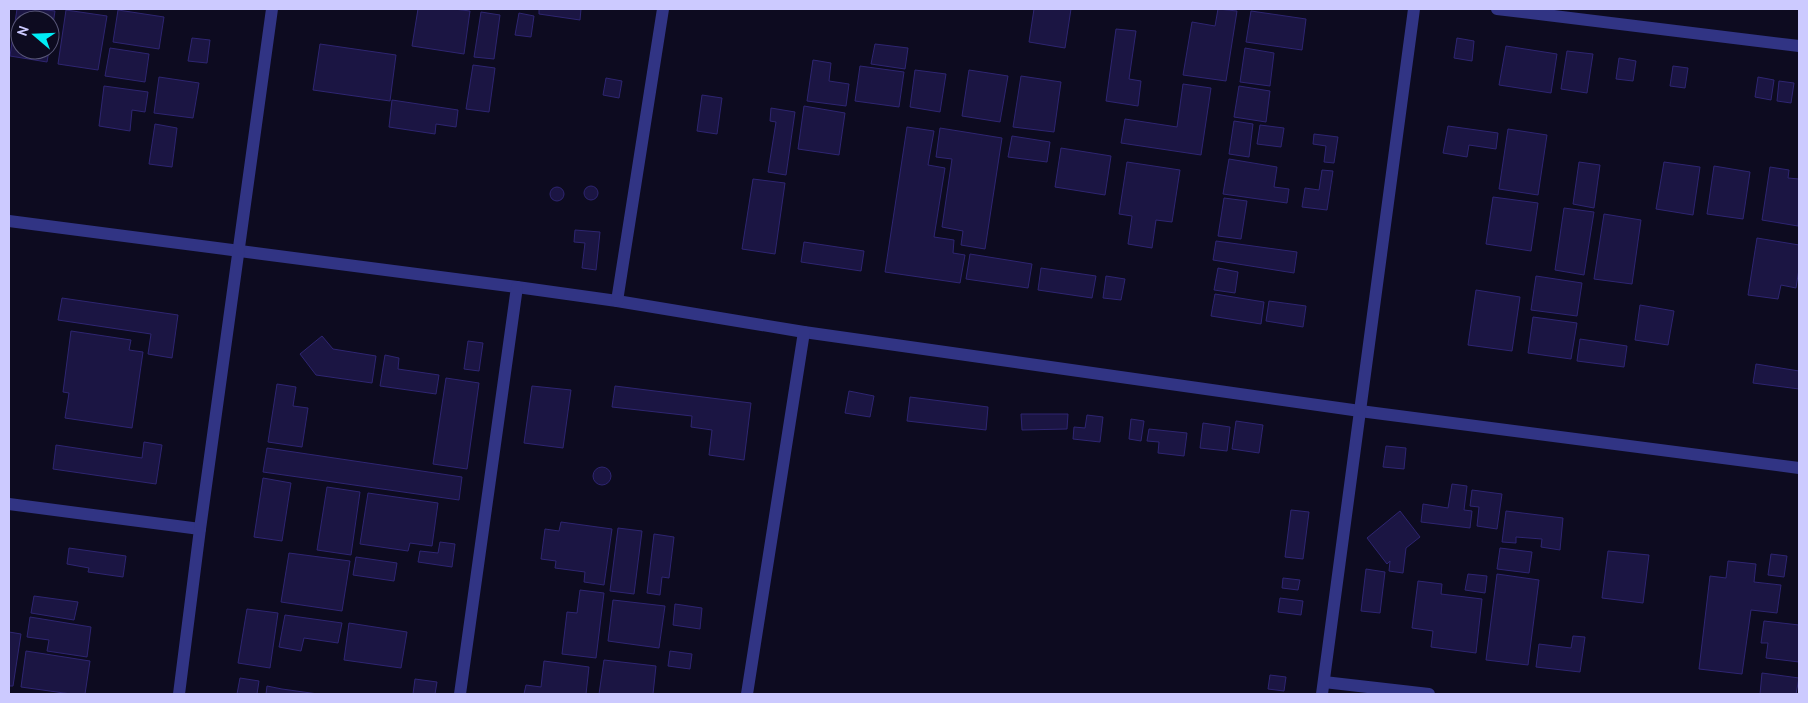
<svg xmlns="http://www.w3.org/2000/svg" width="1808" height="703" font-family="'PT Sans',sans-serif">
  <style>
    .building { fill: #1b1543; stroke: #2e2571 }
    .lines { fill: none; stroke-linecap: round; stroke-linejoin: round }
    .street { stroke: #313484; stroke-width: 12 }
  </style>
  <rect width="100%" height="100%" fill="#0d0b20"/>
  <!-- building -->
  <g class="building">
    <polygon points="17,9 38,9 55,11 50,44 50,20 20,20 20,50 49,50 47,62 10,56"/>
    <polygon points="418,9 454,9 470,11 464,54 412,46"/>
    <polygon points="539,9 581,9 580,20 539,14"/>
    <polygon points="1034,9 1071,9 1065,48 1029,42"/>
    <polygon points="1218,9 1237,11 1226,81 1183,75 1192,22 1215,26"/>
    <polygon points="66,10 107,16 98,70 58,64"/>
    <polygon points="118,10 164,17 159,49 113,42"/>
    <polygon points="1251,11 1306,19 1302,50 1246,42"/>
    <polygon points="481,12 500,15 494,59 474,57"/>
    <polygon points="519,13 534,16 531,37 515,35"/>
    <polygon points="1116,29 1136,31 1129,79 1141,81 1138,106 1106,101"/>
    <polygon points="192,38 210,40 207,63 188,61"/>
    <polygon points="1457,38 1474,41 1472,61 1454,58"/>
    <polygon points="320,44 396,55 390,101 313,90"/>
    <polygon points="875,44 908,48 905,69 871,64"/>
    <polygon points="1506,46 1557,54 1551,93 1499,85"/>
    <polygon points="110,48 149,54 145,82 105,76"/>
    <polygon points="1245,48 1274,53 1270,86 1240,82"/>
    <polygon points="1567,51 1593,54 1587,93 1561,89"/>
    <polygon points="1619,58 1636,61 1633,81 1616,79"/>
    <polygon points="813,60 831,63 829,81 849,84 846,106 807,101"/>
    <polygon points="473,65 495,68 489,112 466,109"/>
    <polygon points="860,66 904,72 899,107 855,101"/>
    <polygon points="1673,66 1688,68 1685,88 1670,86"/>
    <polygon points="915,70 946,74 940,112 910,107"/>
    <polygon points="969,70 1008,76 1000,122 962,116"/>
    <polygon points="1021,76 1061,82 1054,132 1013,127"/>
    <polygon points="159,77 199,83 193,118 154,113"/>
    <polygon points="1758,77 1774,80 1771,100 1755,97"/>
    <polygon points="606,78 622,81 619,98 603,95"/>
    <polygon points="1779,81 1794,83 1791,103 1777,101"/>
    <polygon points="1183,84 1211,88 1201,155 1121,143 1125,119 1177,127"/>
    <polygon points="104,86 148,92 145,112 132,110 130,131 99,126"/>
    <polygon points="1239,86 1270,91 1266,122 1234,117"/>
    <polygon points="702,95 722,98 717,134 697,131"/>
    <polygon points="392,100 458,110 456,127 436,124 435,134 389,127"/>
    <polygon points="804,106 845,113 839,155 798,149"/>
    <polygon points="771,108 795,112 786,175 768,172 776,122 770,121"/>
    <polygon points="1234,121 1253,124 1249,157 1229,154"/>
    <polygon points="155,124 177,128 172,167 149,164"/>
    <polygon points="1260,125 1284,128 1281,147 1257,144"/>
    <polygon points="1448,126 1498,133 1496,149 1469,145 1467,157 1443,153"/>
    <polygon points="907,127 934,131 928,165 945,168 934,237 954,240 953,253 965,255 960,283 885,272"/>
    <polygon points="940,128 1002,138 985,249 961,245 963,231 942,227 952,159 936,157"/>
    <polygon points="1508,129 1547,135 1538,195 1499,189"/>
    <polygon points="1314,134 1338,137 1334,163 1324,162 1326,146 1313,144"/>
    <polygon points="1012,136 1050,142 1047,162 1008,157"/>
    <polygon points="1061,148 1111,156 1105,195 1055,187"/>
    <polygon points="1229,159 1277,167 1274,187 1289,189 1287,203 1223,194"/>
    <polygon points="1127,162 1180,170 1172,222 1156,220 1152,248 1128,244 1132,216 1119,214"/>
    <polygon points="1579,162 1600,165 1594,208 1573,204"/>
    <polygon points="1664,162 1700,167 1693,215 1656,209"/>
    <polygon points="1714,166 1750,172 1743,219 1707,214"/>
    <polygon points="1770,167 1789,170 1788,178 1799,179 1799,215 1798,226 1762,220"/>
    <polygon points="1322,170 1333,171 1327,210 1302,207 1305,188 1319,190"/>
    <polygon points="753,179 785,183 775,254 742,249"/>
    <circle cx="591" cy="193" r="7"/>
    <circle cx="557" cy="194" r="7"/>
    <polygon points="1493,197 1538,203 1531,251 1486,244"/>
    <polygon points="1224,198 1247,201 1241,239 1218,236"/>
    <polygon points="1564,208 1594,212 1584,275 1555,270"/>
    <polygon points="1604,214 1641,220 1632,284 1594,279"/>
    <polygon points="575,230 600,232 596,270 582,268 585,243 574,242"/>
    <polygon points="1757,238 1799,245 1799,269 1796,288 1781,285 1778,299 1748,295"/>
    <polygon points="1216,241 1297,252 1294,273 1213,260"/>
    <polygon points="804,242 864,251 861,271 801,262"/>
    <polygon points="970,254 1032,264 1028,288 966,279"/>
    <polygon points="1041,268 1096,276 1092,298 1038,290"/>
    <polygon points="1218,268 1238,272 1235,293 1214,290"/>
    <polygon points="1106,276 1125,279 1121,300 1103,298"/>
    <polygon points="1536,276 1582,283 1577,316 1531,310"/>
    <polygon points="1476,290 1520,297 1512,351 1468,345"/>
    <polygon points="1215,294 1264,302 1261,324 1211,316"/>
    <polygon points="62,298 178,315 172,358 148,354 151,334 58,320"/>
    <polygon points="1269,301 1306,306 1303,327 1266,321"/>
    <polygon points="1640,305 1674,311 1668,345 1635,340"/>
    <polygon points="1533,317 1577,323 1571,359 1528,353"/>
    <polygon points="71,331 131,340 129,350 143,352 132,428 65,418 69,393 63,392"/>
    <polygon points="322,336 333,349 376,356 372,383 316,375 300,354"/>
    <polygon points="1580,339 1627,346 1624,367 1577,361"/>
    <polygon points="468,341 483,343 479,371 464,369"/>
    <polygon points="385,355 399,358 398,369 439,375 436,394 380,386"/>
    <polygon points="1756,364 1799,371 1799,389 1753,383"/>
    <polygon points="446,378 479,383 467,469 433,464"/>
    <polygon points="277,384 296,387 293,406 308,408 302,447 268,442"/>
    <polygon points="532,386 571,390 563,448 524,443"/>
    <polygon points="615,386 751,403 744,460 709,455 712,430 691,427 692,416 612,407"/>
    <polygon points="849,391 874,396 870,417 845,413"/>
    <polygon points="910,397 988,407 986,430 907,421"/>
    <polygon points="1021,414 1068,414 1067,429 1022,430"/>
    <polygon points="1087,415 1103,417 1100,442 1073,439 1074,427 1085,428"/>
    <polygon points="1131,419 1144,421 1141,441 1129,439"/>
    <polygon points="1236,421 1263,425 1259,453 1232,449"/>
    <polygon points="1203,423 1230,427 1227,451 1200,448"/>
    <polygon points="1149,429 1187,433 1184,456 1158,453 1159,442 1147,441"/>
    <polygon points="144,442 162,445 156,484 53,469 56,445 142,458"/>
    <polygon points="1386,446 1406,448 1404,469 1383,467"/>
    <polygon points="267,448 462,477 459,500 263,472"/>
    <circle cx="602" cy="476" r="9"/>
    <polygon points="263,478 291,483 282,541 254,537"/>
    <polygon points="1452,484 1467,486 1464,510 1472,511 1470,528 1421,522 1423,504 1448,508"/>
    <polygon points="327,487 360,492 351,555 317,550"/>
    <polygon points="1472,490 1502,494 1497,529 1477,526 1479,507 1470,506"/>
    <polygon points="368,493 438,503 432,546 410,543 408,551 360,544"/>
    <polygon points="1291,510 1309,512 1303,559 1285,557"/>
    <polygon points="1400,511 1420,537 1406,548 1403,573 1389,571 1390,561 1387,564 1367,538"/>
    <polygon points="1506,511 1563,518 1560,550 1541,547 1542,539 1516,537 1516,543 1502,542"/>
    <polygon points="561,522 612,529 604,585 584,582 585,572 555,568 556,561 541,559 545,529 559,531"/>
    <polygon points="618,528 642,531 634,594 610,591"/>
    <polygon points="654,534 674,537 669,578 662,577 660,595 647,593"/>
    <polygon points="440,542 455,544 452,567 418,562 420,551 438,553"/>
    <polygon points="69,548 126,556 123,577 88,572 89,568 67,564"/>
    <polygon points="1500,548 1532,552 1529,573 1497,569"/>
    <polygon points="1608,551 1649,555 1643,603 1602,598"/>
    <polygon points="289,553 350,561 342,611 281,602"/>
    <polygon points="1771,554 1787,556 1784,577 1768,575"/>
    <polygon points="356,557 397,563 394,581 353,575"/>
    <polygon points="1728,561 1756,564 1754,582 1781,585 1777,613 1751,610 1742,674 1699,669 1710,576 1726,578"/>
    <polygon points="1366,569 1385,572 1380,613 1361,611"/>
    <polygon points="1468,574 1487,576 1485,593 1465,590"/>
    <polygon points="1497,574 1539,580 1528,665 1486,660"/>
    <polygon points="1283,578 1300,580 1298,590 1282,588"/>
    <polygon points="1418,581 1442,584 1441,594 1482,599 1476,653 1431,647 1433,631 1412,628"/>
    <polygon points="580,590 604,593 596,658 562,654 567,612 577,613"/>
    <polygon points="34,596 78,602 74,620 31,613"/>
    <polygon points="1280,598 1303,601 1301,615 1278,612"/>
    <polygon points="613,600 665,606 659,648 608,641"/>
    <polygon points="675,604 702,608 700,629 673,625"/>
    <polygon points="247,609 278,613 270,668 238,663"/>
    <polygon points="285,615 342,623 338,643 304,638 301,651 279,647"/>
    <polygon points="30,617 91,627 87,657 47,651 49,640 27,637"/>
    <polygon points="1764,621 1799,625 1799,662 1766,658 1768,643 1761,643"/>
    <polygon points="349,623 407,632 401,668 344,660"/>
    <polygon points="9,632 21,634 13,686 9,686"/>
    <polygon points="1573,636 1585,637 1580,672 1536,667 1539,644 1571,648"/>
    <polygon points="26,651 90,661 85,694 71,694 21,687"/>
    <polygon points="670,651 692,654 690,669 668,666"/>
    <polygon points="604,660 656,666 653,694 599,694"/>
    <polygon points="544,661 589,667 586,694 524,694 526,685 541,687"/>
    <polygon points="1762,673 1799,678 1796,694 1760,694"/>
    <polygon points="1270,675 1286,677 1284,691 1268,689"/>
    <polygon points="240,678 259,681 257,694 237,694"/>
    <polygon points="415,679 437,682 435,694 413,694"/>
    <polygon points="267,686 282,689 318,694 266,694"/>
  </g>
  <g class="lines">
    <!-- street -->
    <g class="street">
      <polyline points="1497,9 1799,46"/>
      <polyline points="9,221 517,287 617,301 804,332 1360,411 1799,468"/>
      <polyline points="617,301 663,9"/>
      <polyline points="9,504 200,529"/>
      <polyline points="1324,682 1429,694"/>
      <polyline points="179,694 200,529 272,9"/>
      <polyline points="460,694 517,287"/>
      <polyline points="747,694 804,332"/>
      <polyline points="1322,694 1414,9"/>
    </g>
  </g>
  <!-- border -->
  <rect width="1808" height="703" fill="none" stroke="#cccaff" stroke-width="20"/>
  <!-- north arrow -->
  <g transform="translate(35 35) rotate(289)"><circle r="24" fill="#0d0b20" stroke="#595779"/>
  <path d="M0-4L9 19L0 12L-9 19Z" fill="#00edf5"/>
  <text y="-8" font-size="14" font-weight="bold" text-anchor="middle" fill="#cccaff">N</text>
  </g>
</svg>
